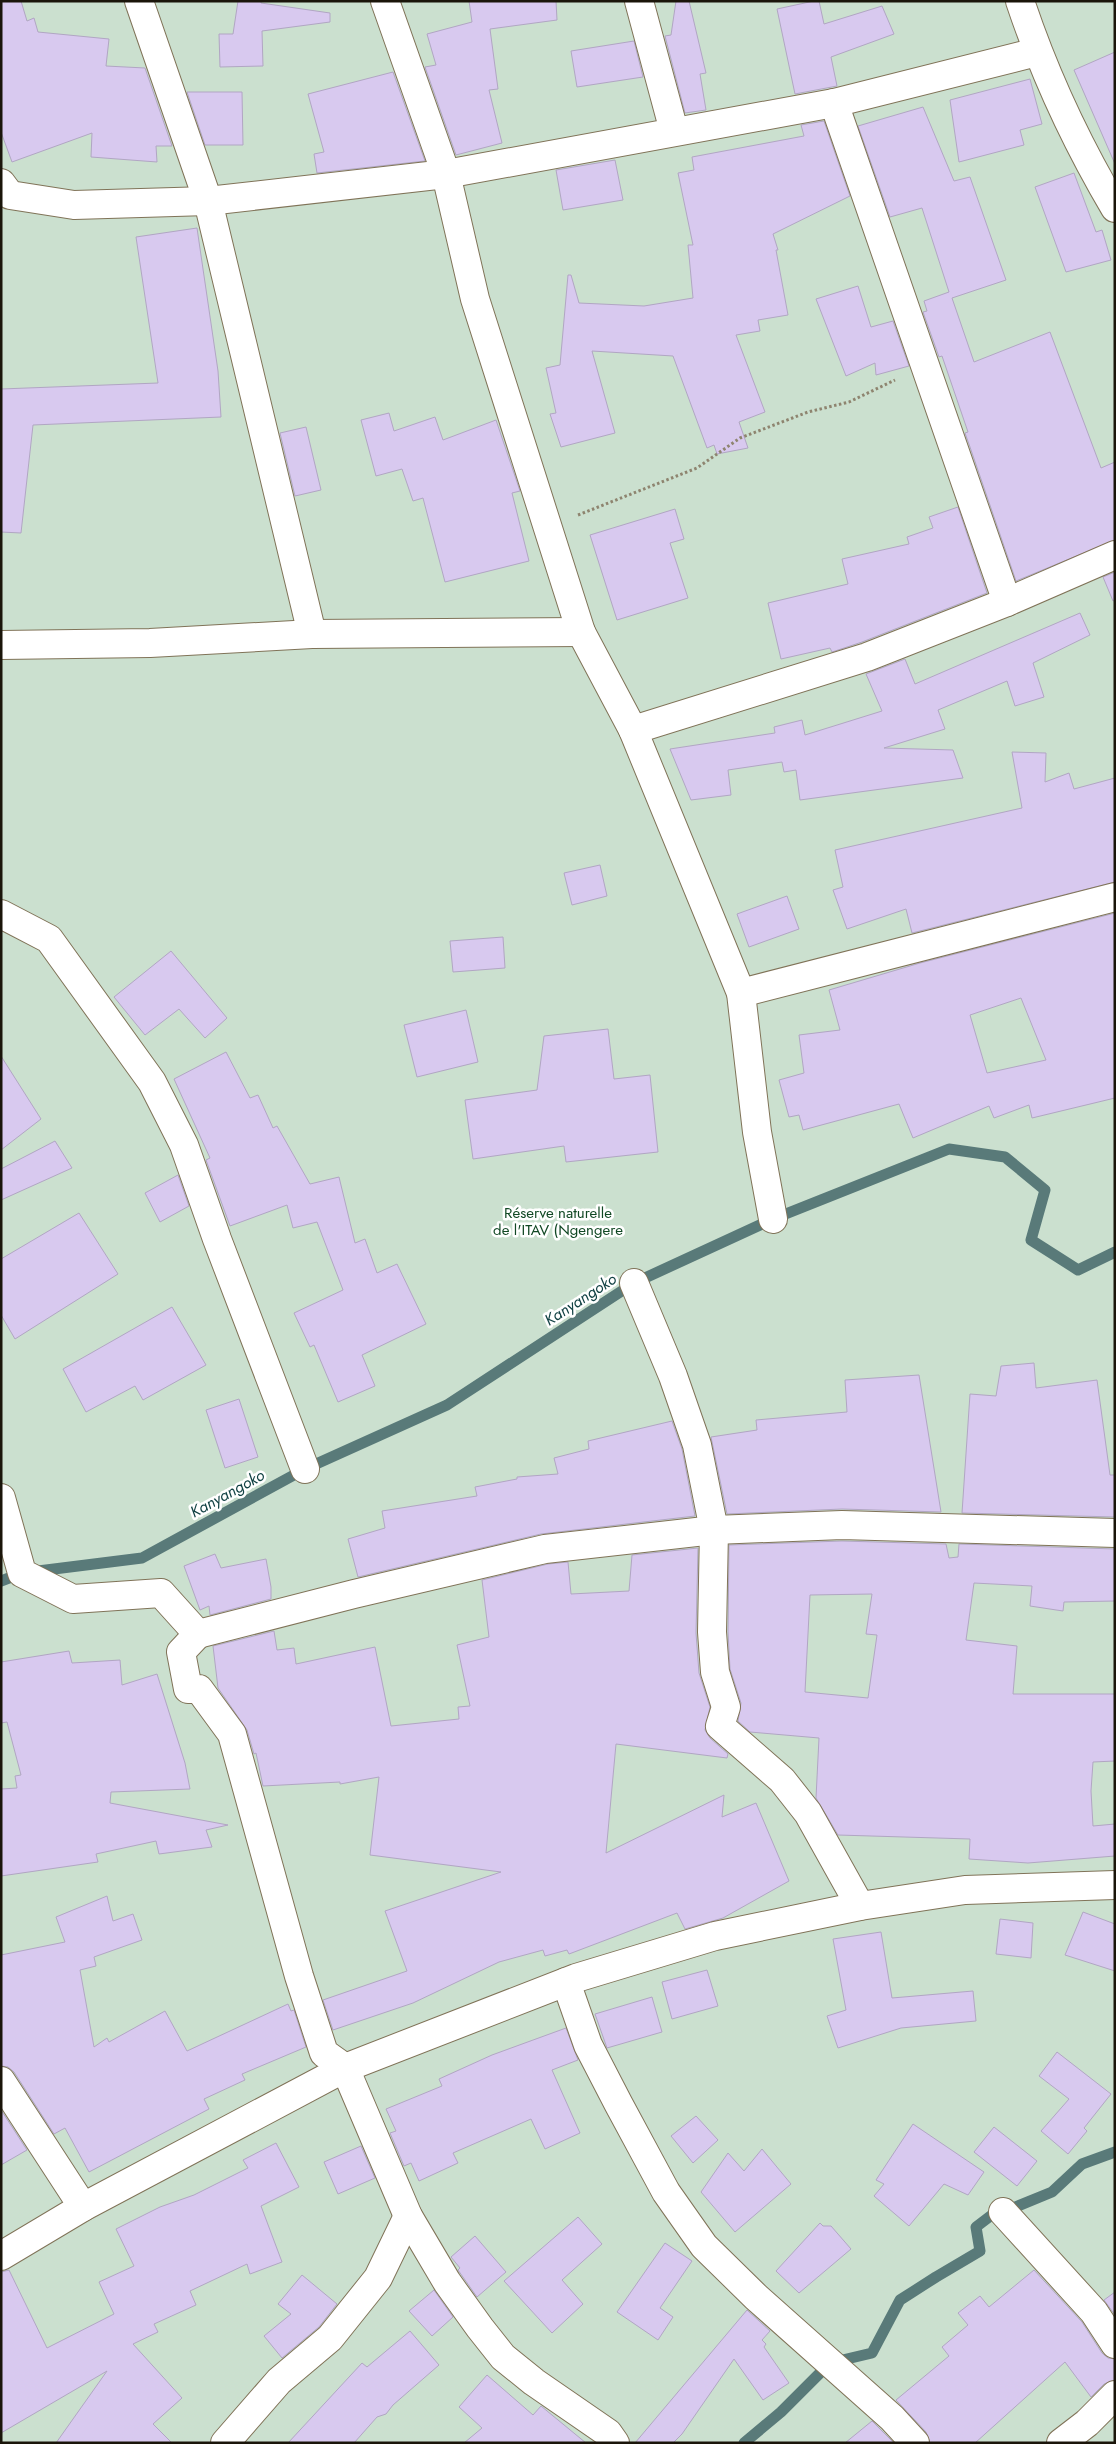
<svg xmlns="http://www.w3.org/2000/svg" width="1116" height="2444" font-family="Jost,sans-serif">
  <style>
    .green { fill: #cbe0cf }
    .lines { fill: none; stroke-linecap: round; stroke-linejoin: round }
    .stream { stroke: #597a79; stroke-width: 11 }
    .building { fill: #d8c9ef; stroke: #b1a6c3; fill-rule: evenodd }
    .minor-casing { stroke: #807358; stroke-width: 30 }
    .path { stroke: #8e846f; stroke-width: 3; stroke-dasharray: 2.5 2.5; stroke-linecap: butt }
    .minor { stroke: #fff; stroke-width: 28 }
    .labels { text-anchor: middle; stroke-width: 5; stroke-linejoin: round; paint-order: stroke }
    .park-label { font-size: 15px; fill: #114824; stroke: #fff }
    .water-label { font-size: 16px; font-style: italic; fill: #124244; stroke: #fff }
  </style>
  <rect width="100%" height="100%" fill="#fcedce"/>
  <!-- green -->
  <rect class="green" x="1" y="1" width="1114" height="2442"/>
  <g class="lines">
    <!-- stream -->
    <g class="stream">
      <polyline points="1,1581 22,1573 142,1558 305,1469 447,1405 634,1283 773,1219 949,1149 1005,1157 1045,1190 1031,1240 1078,1270 1115,1252"/>
      <polyline points="744,2443 781,2412 830,2363 872,2353 900,2300 936,2277 980,2251 976,2227 997,2211 1003,2212 1052,2192 1082,2164 1115,2152"/>
    </g>
  </g>
  <!-- building -->
  <g class="building">
    <polygon points="1,1 21,1 27,21 34,18 38,32 109,39 106,66 145,68 172,146 156,146 157,162 91,157 92,133 12,162 1,132"/>
    <polygon points="238,1 261,1 261,3 330,13 330,22 262,31 263,66 220,67 219,34 233,34"/>
    <polygon points="469,1 556,1 557,20 490,29 498,89 489,90 502,143 456,155 425,67 436,65 427,34 472,22"/>
    <polygon points="676,1 689,1 706,73 700,74 706,110 685,113 665,36 671,35"/>
    <polygon points="814,1 819,1 824,24 882,6 894,34 831,57 837,86 795,94 777,9"/>
    <polygon points="634,41 643,77 577,87 571,51"/>
    <polygon points="1115,52 1115,164 1074,70"/>
    <polygon points="393,72 425,161 317,173 314,154 324,152 308,94"/>
    <polygon points="1030,79 1042,124 1020,130 1024,145 959,162 950,100"/>
    <polygon points="187,92 242,92 243,145 205,145"/>
    <polygon points="923,107 954,181 970,177 1006,280 952,298 974,362 1050,332 1101,468 1115,462 1115,540 1016,581 970,447 965,433 968,432 942,356 939,357 923,312 927,311 924,301 949,292 922,208 890,217 858,126"/>
    <polygon points="824,121 850,196 773,234 778,250 776,250 788,315 758,320 760,331 736,335 765,412 739,422 748,448 717,454 714,445 707,448 673,356 592,351 615,433 561,447 550,414 556,413 546,368 560,365 568,275 571,275 579,303 644,306 693,298 688,245 693,245 678,173 694,170 692,157 804,136 801,125"/>
    <polygon points="615,160 623,200 563,210 556,170"/>
    <polygon points="1074,173 1096,232 1102,230 1111,260 1066,272 1035,187"/>
    <polygon points="197,228 218,371 221,417 33,425 21,533 1,532 1,389 158,383 136,237"/>
    <polygon points="858,286 871,327 893,321 909,366 876,375 875,363 846,376 816,299"/>
    <polygon points="389,413 394,431 435,417 443,440 496,420 520,491 512,493 529,561 445,582 423,498 413,501 402,469 376,476 361,420"/>
    <polygon points="306,427 321,490 295,496 280,433"/>
    <polygon points="958,507 987,593 862,642 832,652 830,648 781,659 768,603 848,584 842,559 909,544 907,537 933,528 929,517"/>
    <polygon points="675,509 684,539 670,543 688,598 617,620 590,535"/>
    <polygon points="1115,572 1115,600 1113,601 1103,577"/>
    <polygon points="1080,613 1090,635 1033,663 1044,697 1015,706 1007,681 938,710 945,729 884,748 953,750 963,778 800,800 796,770 784,772 782,762 728,770 731,795 691,800 670,749 775,733 774,727 802,720 805,735 882,711 866,674 905,659 915,684"/>
    <polygon points="1012,752 1046,753 1045,782 1069,773 1074,789 1115,778 1115,882 912,933 906,909 847,929 833,890 843,887 835,850 1022,808"/>
    <polygon points="600,865 607,896 572,905 564,873"/>
    <polygon points="787,896 799,929 749,947 737,914"/>
    <path d="M1115 913V1098L1032 1118 1029 1105 994 1118 989 1106 913 1138 899 1104 803 1130 799 1115 789 1117 779 1080 804 1073 799 1035 840 1030 829 990 920 963ZM1021 998 1046 1060 987 1073 970 1015Z"/>
    <polygon points="503,937 505,968 453,972 450,941"/>
    <polygon points="171,951 227,1018 205,1038 179,1009 145,1035 114,997"/>
    <polygon points="466,1010 478,1062 417,1077 404,1025"/>
    <polygon points="608,1029 614,1079 650,1075 658,1152 566,1162 564,1146 473,1159 465,1100 537,1090 544,1036"/>
    <polygon points="226,1052 250,1098 258,1095 273,1128 277,1126 310,1184 339,1177 355,1243 365,1239 377,1273 397,1264 426,1324 362,1355 375,1386 338,1402 314,1345 310,1347 294,1313 343,1290 317,1222 293,1228 287,1205 230,1226 206,1160 210,1158 174,1079"/>
    <polygon points="1,1056 41,1119 1,1150"/>
    <polygon points="55,1141 72,1168 1,1200 1,1169"/>
    <polygon points="178,1175 189,1206 160,1222 145,1193"/>
    <polygon points="79,1213 118,1274 15,1339 1,1315 1,1259"/>
    <polygon points="172,1307 206,1365 143,1400 135,1386 86,1412 63,1369"/>
    <polygon points="1034,1363 1036,1388 1097,1380 1110,1475 1115,1475 1115,1517 962,1513 970,1394 996,1396 1001,1366"/>
    <polygon points="919,1375 941,1512 842,1509 727,1514 711,1437 757,1430 756,1420 847,1412 845,1380"/>
    <polygon points="239,1399 258,1457 225,1468 206,1410"/>
    <polygon points="672,1421 682,1449 695,1516 541,1534 358,1577 348,1539 385,1528 382,1511 477,1496 475,1487 517,1479 517,1477 558,1474 554,1458 589,1449 588,1441"/>
    <path d="M842 1541 946 1544 949 1558 958 1557 959 1544 1115 1549V1601L1064 1602 1063 1611 1030 1606 1032 1586 974 1583 966 1640 1017 1646 1013 1694H1115V1761L1093 1762 1091 1791 1093 1826 1115 1824V1856L1028 1863 969 1859 970 1839 838 1835 816 1798 819 1738 750 1732 738 1721 741 1703 730 1669 728 1632 729 1545ZM872 1594 866 1634 877 1635 868 1698 805 1692 810 1595Z"/>
    <polygon points="698,1548 696,1633 699,1673 710,1707 705,1730 710,1738 728,1754 727,1758 616,1744 606,1853 724,1795 722,1817 756,1803 789,1881 723,1918 685,1929 677,1913 569,1954 567,1950 545,1956 543,1950 499,1962 413,2003 333,2030 323,2000 407,1971 385,1911 501,1872 370,1855 379,1777 340,1784 340,1782 263,1786 256,1753 254,1754 247,1730 218,1688 213,1646 274,1631 277,1650 294,1648 296,1664 375,1647 391,1726 459,1719 458,1707 470,1706 457,1645 489,1637 482,1580 548,1564 568,1562 571,1594 629,1591 632,1555"/>
    <polygon points="215,1554 221,1568 266,1559 271,1587 271,1599 210,1615 209,1606 200,1610 184,1566"/>
    <polygon points="69,1651 72,1663 120,1660 122,1685 157,1674 185,1763 190,1789 111,1792 110,1803 228,1825 206,1830 212,1847 159,1854 156,1841 96,1854 98,1862 1,1876 1,1789 17,1788 15,1776 21,1775 7,1722 1,1723 1,1662"/>
    <polygon points="107,1896 113,1921 133,1914 142,1940 94,1957 96,1966 80,1970 94,2047 107,2038 109,2042 165,2011 187,2051 288,2004 291,2011 294,2010 306,2047 242,2074 245,2080 204,2099 209,2109 89,2172 65,2128 54,2134 14,2072 8,2067 1,2066 1,1955 65,1942 56,1917"/>
    <polygon points="1083,1912 1115,1924 1115,1971 1065,1955"/>
    <polygon points="1000,1919 1033,1923 1031,1958 996,1954"/>
    <polygon points="881,1932 892,1998 973,1991 976,2021 901,2028 838,2048 827,2016 846,2010 833,1939"/>
    <polygon points="707,1970 718,2006 672,2019 662,1982"/>
    <polygon points="652,1997 662,2032 607,2048 595,2014"/>
    <polygon points="566,2028 578,2060 552,2070 580,2133 545,2149 531,2119 453,2153 458,2163 419,2181 411,2163 404,2166 390,2133 396,2131 386,2109 442,2086 439,2079 492,2055"/>
    <polygon points="1057,2052 1111,2094 1084,2128 1087,2131 1068,2154 1041,2131 1069,2099 1039,2076"/>
    <polygon points="1,2110 27,2150 1,2165"/>
    <polygon points="696,2116 718,2140 693,2163 671,2136"/>
    <polygon points="913,2124 984,2172 968,2195 944,2184 909,2226 874,2196 884,2184 876,2180"/>
    <polygon points="994,2127 1037,2161 1017,2186 974,2152"/>
    <polygon points="276,2143 299,2187 261,2206 282,2262 250,2274 247,2264 190,2291 196,2305 154,2324 158,2332 133,2344 182,2398 153,2424 172,2443 56,2443 107,2371 1,2433 1,2272 9,2270 47,2348 114,2314 99,2282 134,2266 116,2229 160,2207 194,2195 248,2168 243,2160"/>
    <polygon points="361,2146 375,2178 338,2194 324,2162"/>
    <polygon points="762,2149 791,2184 735,2232 701,2192 728,2153 744,2171"/>
    <polygon points="578,2217 602,2244 562,2280 583,2304 552,2333 504,2281"/>
    <polygon points="820,2223 823,2226 831,2226 851,2249 799,2293 776,2271"/>
    <polygon points="475,2236 506,2272 477,2297 458,2270 460,2268 451,2257"/>
    <polygon points="665,2243 692,2261 660,2308 673,2317 658,2340 617,2312"/>
    <polygon points="1034,2270 1082,2322 1102,2353 1108,2358 1115,2359 1115,2380 1104,2384 1091,2397 1065,2362 975,2443 930,2443 926,2432 896,2400 949,2356 942,2347 968,2325 958,2313 980,2296 989,2307"/>
    <polygon points="302,2275 337,2304 319,2327 282,2358 264,2336 291,2314 278,2304"/>
    <polygon points="434,2290 453,2317 432,2336 409,2311"/>
    <polygon points="1115,2292 1115,2315 1104,2300"/>
    <polygon points="747,2310 770,2331 762,2340 766,2344 764,2347 789,2383 763,2400 734,2359 682,2434 673,2443 635,2443"/>
    <polygon points="410,2331 439,2365 393,2405 386,2414 377,2417 354,2443 288,2443 362,2363 367,2367"/>
    <polygon points="487,2375 533,2415 541,2406 586,2443 464,2443 482,2428 459,2407"/>
    <polygon points="872,2421 894,2443 845,2443"/>
  </g>
  <g class="lines">
    <defs>
      <g id="minor">
        <polyline points="139,1 208,201 312,634"/>
        <polyline points="385,1 446,174 475,299 581,632 633,730 741,993 757,1132 773,1219"/>
        <polyline points="639,1 674,131"/>
        <path d="M1020 1C1044 73 1076 142 1115 208"/>
        <polyline points="834,103 1007,602"/>
        <polyline points="1,183 10,195 74,205 208,201 446,174 834,103 1037,52"/>
        <polyline points="1,645 150,643 312,634 581,632"/>
        <polyline points="633,730 867,657 1007,602 1115,555"/>
        <polyline points="1,914 49,939 152,1082 184,1145 217,1239 305,1469"/>
        <polyline points="741,993 1115,897"/>
        <polyline points="634,1283 673,1376 697,1445 714,1530 712,1632 715,1672 726,1707 720,1726 782,1780 808,1813 860,1906"/>
        <polyline points="1,1498 22,1573 73,1599 161,1593 198,1634 354,1594 545,1549 714,1530 842,1525 1115,1533"/>
        <polyline points="198,1634 181,1652 188,1689 199,1689 232,1734 299,1976 324,2053 345,2068 408,2216 447,2282 480,2328 503,2357 534,2382 608,2433 615,2443"/>
        <polyline points="566,1982 588,2045 618,2103 666,2192 704,2246 756,2297 892,2418 915,2443"/>
        <polyline points="1,2081 83,2207"/>
        <polyline points="1003,2212 1094,2312 1115,2344"/>
        <polyline points="1,2256 83,2207 345,2068 576,1978 715,1936 860,1906 965,1890 1115,1885"/>
        <polyline points="225,2443 279,2381 330,2338 378,2278 408,2216"/>
        <polyline points="1061,2443 1087,2423 1115,2395"/>
      </g>
    </defs>
    <!-- minor casing -->
    <use href="#minor" class="minor-casing"/>
    <!-- path -->
    <polyline class="path" points="578,515 697,468 740,438 808,412 849,402 895,380"/>
    <!-- minor -->
    <use href="#minor" class="minor"/>
  </g>
  <g class="labels">
    <!-- park labels -->
    <g class="park-label">
      <text x="558" y="1218">Réserve naturelle<tspan x="558" dy="17">de l'ITAV (Ngengere</tspan></text>
    </g>
    <!-- water labels -->
    <g class="water-label">
      <text transform="translate(580 1299) rotate(-33)" y="6">Kanyangoko</text>
      <text transform="translate(227 1493) rotate(-29)" y="6">Kanyangoko</text>
    </g>
  </g>
  <!-- border -->
  <rect width="1116" height="2444" fill="none" stroke="#1a150a" stroke-width="5"/>
</svg>
